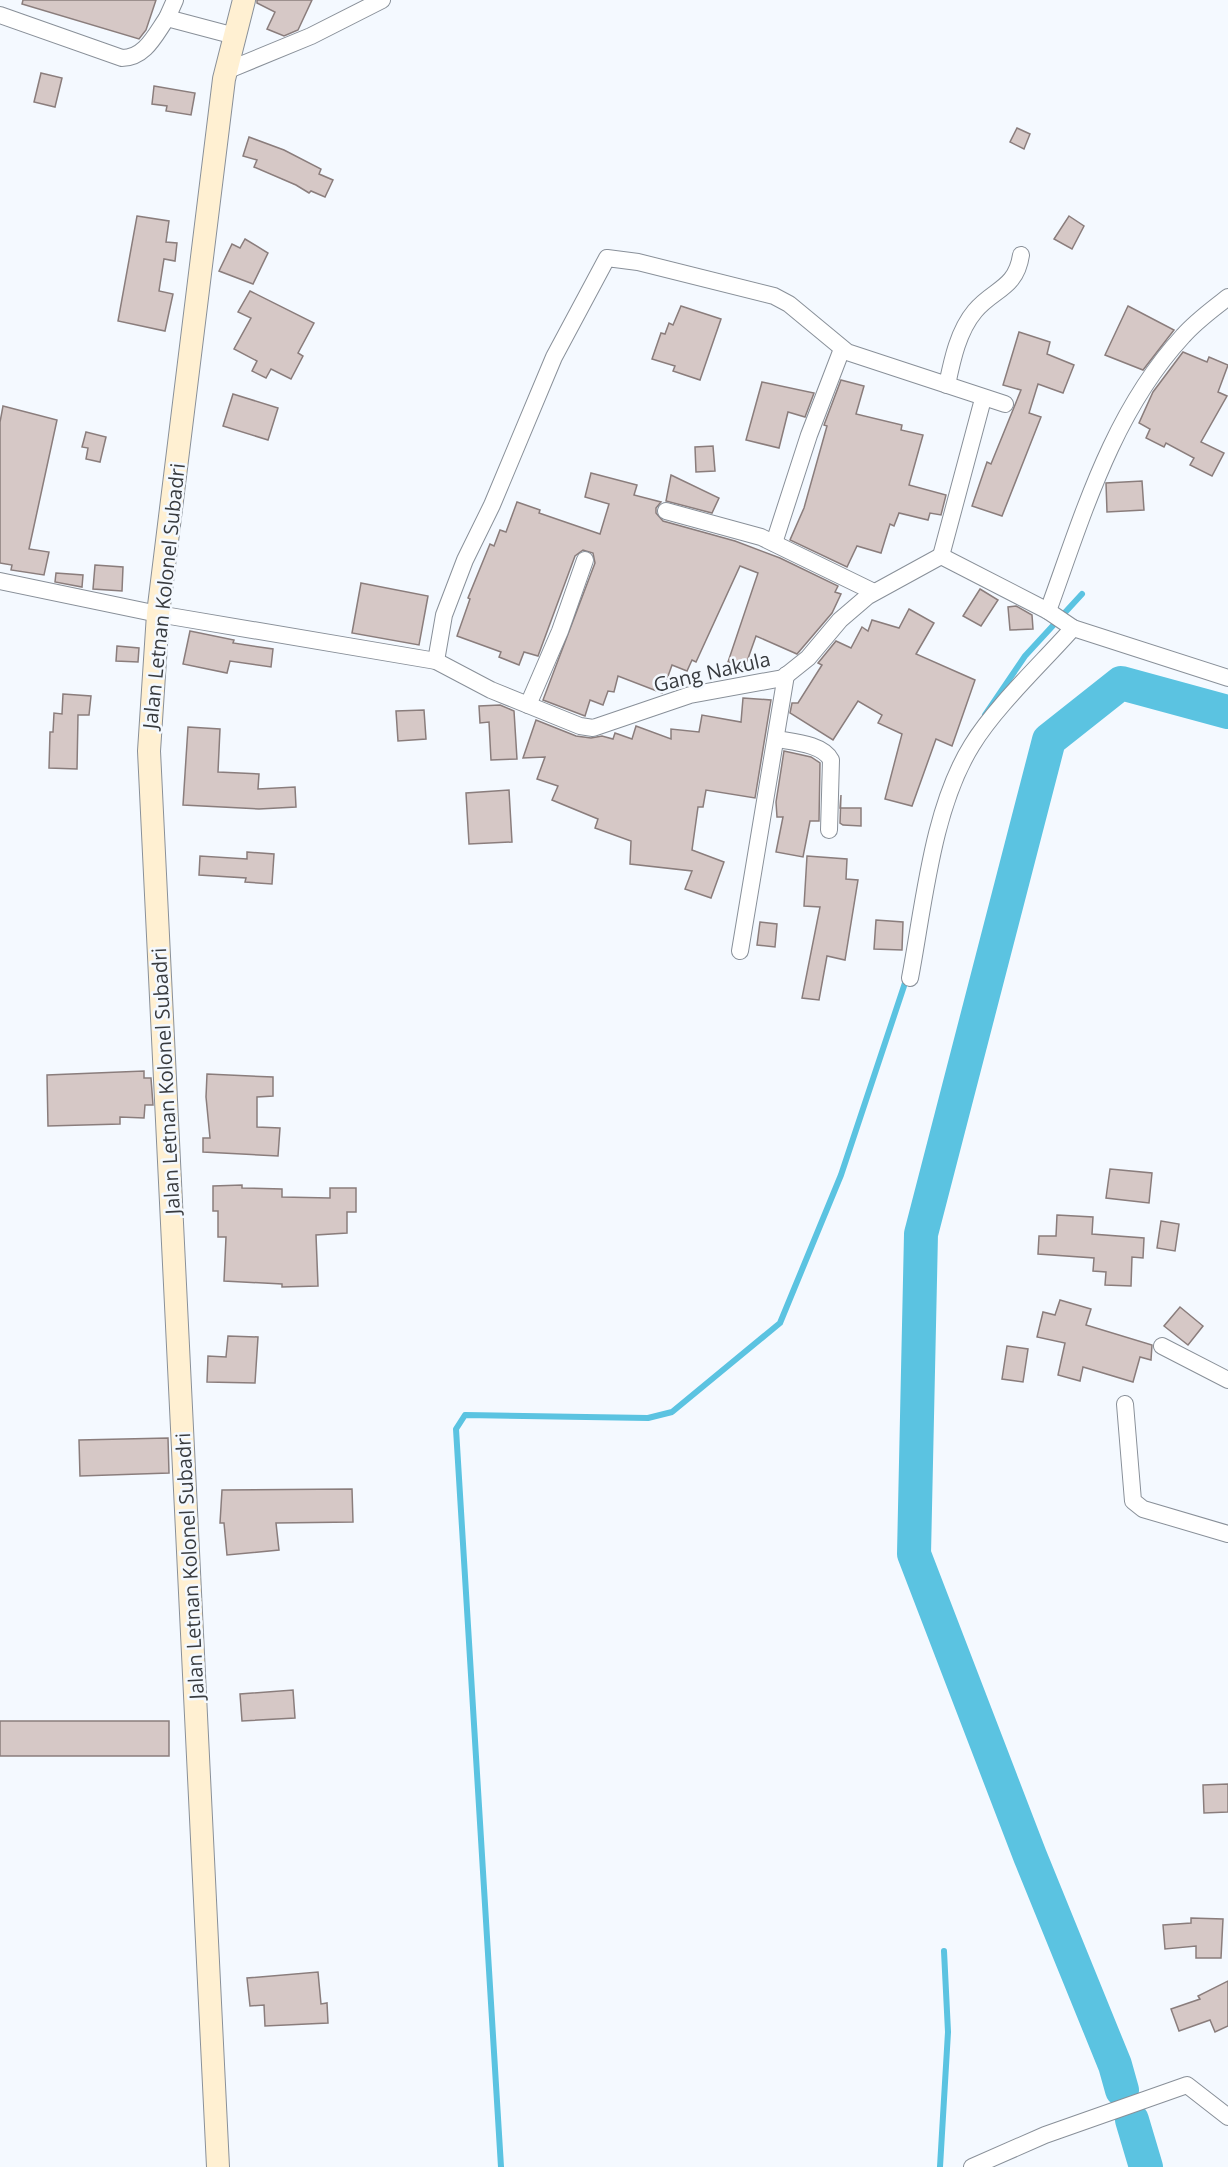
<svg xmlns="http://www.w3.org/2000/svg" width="1228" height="2167" font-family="'Open Sans',sans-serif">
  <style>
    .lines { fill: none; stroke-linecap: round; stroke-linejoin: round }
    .stream { stroke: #5bc3e1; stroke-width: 6 }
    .river { stroke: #5bc3e1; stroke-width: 34 }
    .building { fill: #d6c8c6; stroke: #8a7d7c; stroke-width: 1.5 }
    .street-casing { stroke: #899099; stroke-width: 18 }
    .secondary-casing { stroke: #899099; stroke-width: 24 }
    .street { stroke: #fff; stroke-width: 16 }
    .secondary { stroke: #fff0d2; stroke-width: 22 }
    .labels { text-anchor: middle; stroke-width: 5; stroke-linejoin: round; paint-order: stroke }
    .street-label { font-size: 20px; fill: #383b3f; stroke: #f4f9ff }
  </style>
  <rect width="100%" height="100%" fill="#f4f9ff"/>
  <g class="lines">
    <!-- stream -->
    <g class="stream">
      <polyline points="985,715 1025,656 1082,594"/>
      <polyline points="501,2167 456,1429 465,1415 648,1418 672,1412 780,1323 841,1175 907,977"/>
      <polyline points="940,2167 948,2032 944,1951"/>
    </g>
    <!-- river -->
    <g class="river">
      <polyline points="1122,2090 1115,2065 1030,1856 914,1554 921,1234 1049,740 1121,683 1228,712"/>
      <polyline points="1132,2120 1146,2167"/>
    </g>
  </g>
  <!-- building -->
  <g class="building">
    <polygon points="23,0 156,0 146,30 139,39 22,4"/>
    <polygon points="257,0 312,0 298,30 284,36 267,29 275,12 257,3"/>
    <polygon points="41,73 62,78 55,107 34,102"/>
    <polygon points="154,86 195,93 191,115 166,111 167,106 152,104"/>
    <polygon points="1017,128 1030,134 1024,149 1010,142"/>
    <polygon points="249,137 284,150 321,169 319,174 333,180 325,197 311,191 309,193 296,185 254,167 257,160 243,156"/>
    <polygon points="137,216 169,221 166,242 177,243 175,261 164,259 159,291 173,294 165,331 118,321"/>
    <polygon points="1069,216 1084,226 1072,249 1054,239"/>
    <polygon points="245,239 268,253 253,284 219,271 232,244 240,248"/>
    <polygon points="250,291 314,323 298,353 303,356 291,379 271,369 266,378 252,371 257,361 234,349 251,318 238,312"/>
    <polygon points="681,306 721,319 700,380 673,371 675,366 652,359 661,333 665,334 669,323 673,325"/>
    <polygon points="1128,306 1174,330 1143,370 1105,355"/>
    <polygon points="1019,332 1050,342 1047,354 1074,365 1063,393 1038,384 1029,413 1041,417 1002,516 972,506 987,462 991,464 1021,390 1003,385"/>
    <polygon points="1183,352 1207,362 1209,357 1228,365 1218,392 1227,396 1201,442 1224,453 1212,476 1190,465 1194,458 1166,443 1164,447 1146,438 1150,429 1139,423 1153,392"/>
    <polygon points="841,380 864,386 856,414 902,425 901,430 923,435 909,485 946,495 941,515 930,513 928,520 899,513 894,526 890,524 881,553 857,546 847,567 790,540 804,508 827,426 824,425"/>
    <polygon points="762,382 814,393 805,417 788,412 779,448 746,440"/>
    <polygon points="233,394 278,408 268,440 223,426"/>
    <polygon points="3,406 57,420 29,549 49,552 44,575 11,570 12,565 0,563 0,422"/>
    <polygon points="86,432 106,437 100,462 86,459 88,448 82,447"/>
    <polygon points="713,446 715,471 696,472 695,447"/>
    <polygon points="591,473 637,485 634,495 661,502 656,508 656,513 663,521 735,541 780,558 838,586 835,592 841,594 832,613 797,654 756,636 745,667 728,662 758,573 740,566 696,662 692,660 687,671 672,665 662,693 618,676 614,692 608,691 603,705 590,700 585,716 543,700 595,563 593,553 583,550 575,556 538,656 524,652 519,665 499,657 501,652 457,636 470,599 468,598 490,544 494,546 500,530 506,532 517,502 540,510 539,513 600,534 609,504 585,497"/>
    <polygon points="671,475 719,498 712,513 666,501"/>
    <polygon points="1142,481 1144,510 1107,512 1106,483"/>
    <polygon points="95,565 123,567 122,591 93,589"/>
    <polygon points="56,573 83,575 82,587 55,582"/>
    <polygon points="361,583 428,596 419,645 352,633"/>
    <polygon points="980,589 998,600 981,626 963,616"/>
    <polygon points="1016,606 1032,615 1033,629 1010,630 1008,607"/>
    <polygon points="909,609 934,623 916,654 975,680 952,746 936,739 912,806 885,799 902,734 878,723 882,715 858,701 833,740 790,713 792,703 798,703 822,665 818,663 836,641 851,648 862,627 868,631 872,620 899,628"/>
    <polygon points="190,631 234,640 233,643 273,649 271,667 230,661 227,673 183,664"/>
    <polygon points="117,646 139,648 138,662 116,661"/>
    <polygon points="63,694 91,696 89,715 78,715 77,769 49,768 50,732 53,732 54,713 62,714"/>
    <polygon points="743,698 771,700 755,798 706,790 703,807 698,807 692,850 724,862 711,898 685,889 692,871 630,864 631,841 595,828 598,819 552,800 558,786 537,779 545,757 523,758 536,720 576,736 591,738 602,736 613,739 615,733 632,739 636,726 671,739 671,729 699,732 702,715 741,722"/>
    <polygon points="500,705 514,711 517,759 491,760 489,722 480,723 479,706"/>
    <polygon points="424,710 426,739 398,741 396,711"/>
    <polygon points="188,727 220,729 218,772 259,774 258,789 295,787 296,807 259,809 183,805"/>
    <polygon points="784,751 811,757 820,763 819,821 810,821 803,857 776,852 783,817 777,817 776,802"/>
    <polygon points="509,790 512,842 469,844 466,793"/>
    <polygon points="841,795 840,808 861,808 861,826 843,825 840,823"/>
    <polygon points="247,852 274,854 272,884 245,882 246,878 199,875 200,856 247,859"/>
    <polygon points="807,856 847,859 846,879 858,880 845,960 827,956 819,1000 802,998 820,907 804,906"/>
    <polygon points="876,920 903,922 902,950 874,949"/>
    <polygon points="760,922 777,924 775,947 757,945"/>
    <polygon points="144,1071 144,1078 151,1078 153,1105 145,1105 144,1118 120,1117 120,1124 48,1126 47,1075"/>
    <polygon points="207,1074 273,1077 273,1096 257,1097 257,1127 280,1128 278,1156 203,1152 203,1138 210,1138 206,1097"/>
    <polygon points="1110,1169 1152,1173 1149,1203 1106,1198"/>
    <polygon points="242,1185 242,1188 282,1189 282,1197 330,1198 330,1188 356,1188 356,1212 347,1212 347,1233 316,1235 318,1286 282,1287 282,1284 224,1281 226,1237 218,1237 218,1211 213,1211 213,1186"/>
    <polygon points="1057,1215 1093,1217 1092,1234 1144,1238 1143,1258 1132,1257 1131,1286 1105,1285 1106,1272 1093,1271 1094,1258 1038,1254 1039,1236 1056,1236"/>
    <polygon points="1161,1221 1179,1224 1175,1251 1157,1248"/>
    <polygon points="1060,1300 1091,1309 1086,1325 1152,1345 1151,1360 1140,1357 1133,1382 1083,1367 1080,1381 1058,1375 1065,1343 1037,1337 1043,1312 1055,1315"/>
    <polygon points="1180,1307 1203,1326 1188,1345 1164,1326"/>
    <polygon points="228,1336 258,1337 255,1383 207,1382 208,1356 226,1357"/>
    <polygon points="1007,1346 1028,1349 1023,1382 1002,1379"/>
    <polygon points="168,1438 169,1473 80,1476 79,1440"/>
    <polygon points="352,1489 353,1522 276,1523 279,1550 227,1555 224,1523 220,1523 222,1490"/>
    <polygon points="293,1690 295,1718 242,1721 240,1694"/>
    <rect x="0" y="1721" width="169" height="35"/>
    <polygon points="1228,1784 1228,1812 1204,1813 1203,1785"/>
    <polygon points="1191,1918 1223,1919 1221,1958 1196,1958 1196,1946 1165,1949 1163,1925 1191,1923"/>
    <polygon points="318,1972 321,2004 327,2003 328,2023 265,2026 264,2005 250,2006 247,1978"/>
    <polygon points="1228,1981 1228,2026 1215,2032 1210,2020 1179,2031 1171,2009 1200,1999 1198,1996"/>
  </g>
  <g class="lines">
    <defs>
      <g id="street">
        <path d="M0 15 122 58C145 58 155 35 167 18L235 36"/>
        <polyline points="167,18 175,0"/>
        <polyline points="226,71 311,36 382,0"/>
        <path d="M947 385C952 361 958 331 975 311 993 289 1016 289 1021 255"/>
        <polyline points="666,511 761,537 874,592"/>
        <polyline points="774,543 809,435 842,349"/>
        <polyline points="941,556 983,399"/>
        <polyline points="0,581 158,614 436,661 491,690 580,726 593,728 690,695 783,678 808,658 840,620 868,596 941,556 1048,611 1073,628 1228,678"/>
        <path d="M1048 611C1083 515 1112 413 1183 336 1196 321 1213 309 1228 297"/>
        <polyline points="436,661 444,615 465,560 492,505 554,357 607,258 638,262 774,296 789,304 847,352 1005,404"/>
        <polyline points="528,705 560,631 585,560"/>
        <path d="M777 739C793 742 823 744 831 760L829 830"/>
        <polyline points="740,951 786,675"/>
        <path d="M910 978C924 905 932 809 972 745 995 707 1042 663 1073 628"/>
        <polyline points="1162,1346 1228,1380"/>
        <polyline points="1125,1404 1133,1501 1143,1509 1228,1534"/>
        <polyline points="972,2167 1045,2135 1187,2085 1228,2117"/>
      </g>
      <polyline id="secondary" points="218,2167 149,751 158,614 224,79 244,0"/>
    </defs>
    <!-- street casing -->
    <use href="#street" class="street-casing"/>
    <!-- secondary casing -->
    <use href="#secondary" class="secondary-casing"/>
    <!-- street -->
    <use href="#street" class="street"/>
    <!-- secondary -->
    <use href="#secondary" class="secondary"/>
  </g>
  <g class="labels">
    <!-- street labels -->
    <g class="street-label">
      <text transform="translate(164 596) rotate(-84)" y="7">Jalan Letnan Kolonel Subadri</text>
      <text transform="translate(712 672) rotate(-13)" y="7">Gang Nakula</text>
      <text transform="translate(166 1081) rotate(-93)" y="7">Jalan Letnan Kolonel Subadri</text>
      <text transform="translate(190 1566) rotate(-93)" y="7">Jalan Letnan Kolonel Subadri</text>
    </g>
  </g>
</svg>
